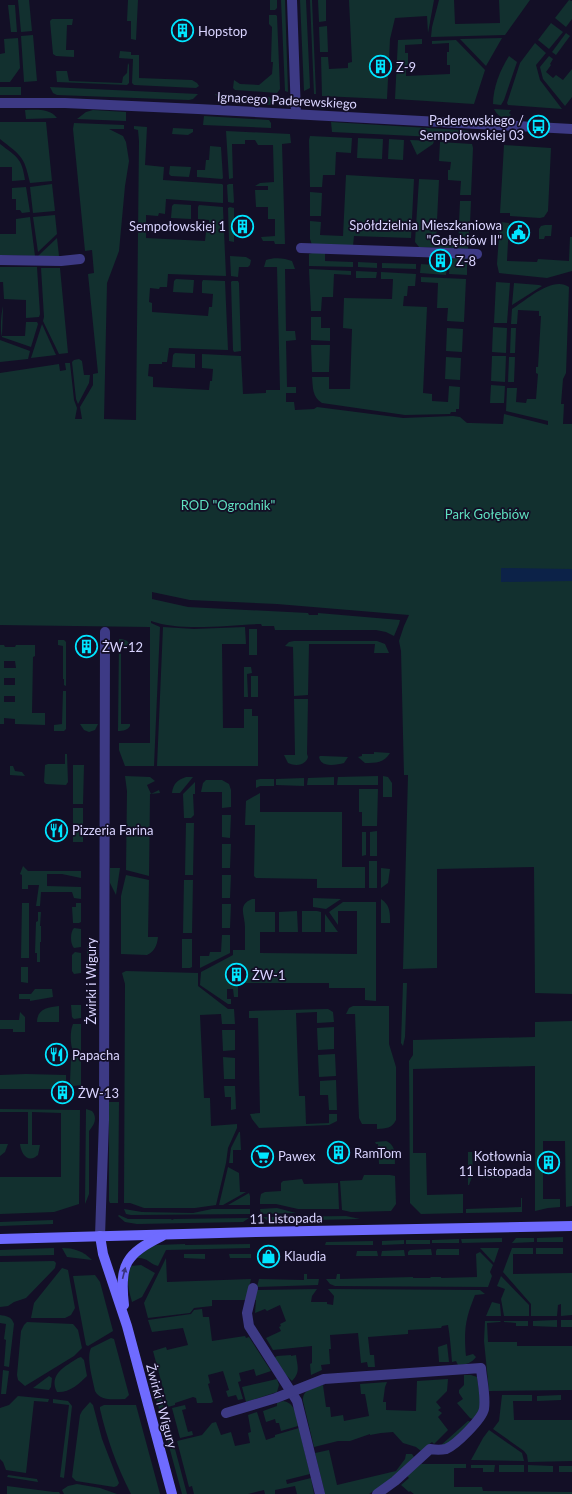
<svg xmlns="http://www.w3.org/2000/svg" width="572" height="1494" font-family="Lato,sans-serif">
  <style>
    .green { fill: #12302f; fill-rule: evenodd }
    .water { fill: #0c2248 }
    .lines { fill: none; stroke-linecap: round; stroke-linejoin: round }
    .street { stroke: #3d3a85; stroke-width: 10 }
    .secondary { stroke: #6f6bff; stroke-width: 10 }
    .oneway { fill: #38347d }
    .labels { text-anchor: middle; stroke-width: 3.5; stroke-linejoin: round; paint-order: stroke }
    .poi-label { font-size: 13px; fill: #d9d4ff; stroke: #130f26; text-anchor: start }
    .street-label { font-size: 13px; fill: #d9d4ff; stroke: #130f26 }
    .park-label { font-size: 13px; fill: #5fe0c0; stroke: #130f26 }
  </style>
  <rect width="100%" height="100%" fill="#130f26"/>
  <!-- green -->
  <g class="green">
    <polygon points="18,0 29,0 32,31 21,32"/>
    <polygon points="128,0 138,0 136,40 131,39 131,21 127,21"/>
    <polygon points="270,0 277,0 277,8 275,10 270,10"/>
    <polygon points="281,0 285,0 288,92 285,91"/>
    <polygon points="300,0 306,0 310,88 304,91"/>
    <polygon points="310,0 312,0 316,94 314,94"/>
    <polygon points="318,0 326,0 326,21 319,22"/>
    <polygon points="349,0 434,0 428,33 427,16 395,18 390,39 387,99 322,96 321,57 328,57 329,69 348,68 348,63 352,62"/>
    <polygon points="439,0 454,0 455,24 500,23 499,0 530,0 505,35 431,37 432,27"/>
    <polygon points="569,0 572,1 572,19 566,27 555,18"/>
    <polygon points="8,5 15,5 17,32 11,32"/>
    <polygon points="269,15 276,15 277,16 280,89 277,93 235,90 233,88 234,80 240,84 259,85 272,74 273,62 271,62 272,27 269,24"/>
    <polygon points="52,19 73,19 72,25 67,25 66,50 74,50 74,57 56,56 53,54 50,21"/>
    <polygon points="551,23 563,32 549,49 538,40"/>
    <polygon points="327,26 328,52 320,52 319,27"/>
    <polygon points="566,33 570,36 556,55 552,52"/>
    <polygon points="33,35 37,81 24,82 21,36"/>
    <polygon points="18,38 20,68 10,82 0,82 0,54 5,53 4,39"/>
    <polygon points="502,38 486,66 460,39"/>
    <polygon points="422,39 422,44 405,45 405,53 408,53 408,66 406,67 406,76 450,74 450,65 447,65 447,52 449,52 449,43 432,44 432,41 456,40 485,70 474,104 395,99 398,40"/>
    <polygon points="535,43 546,53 536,65 540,80 562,109 508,105 507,103 520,63"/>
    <polygon points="120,51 131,52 131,55 139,55 139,78 192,80 197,83 199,86 196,88 134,85 132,83 133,59 119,58"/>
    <path d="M509 56 517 62 504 100 501 105 493 104C493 88 500 70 509 56Z"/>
    <polygon points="549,56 553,59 550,64 551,65 546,72 553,78 556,75 563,80 572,69 572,97 565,106 543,79 540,67"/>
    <polygon points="128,63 129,65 129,83 127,85 57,82 56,71 67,71 69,81 122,83 123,77 127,73"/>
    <rect x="0" y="87" width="21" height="8"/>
    <polygon points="50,87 198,94 193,99 189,100 57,95 53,93"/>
    <polygon points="215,94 269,97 271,99 271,105 224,102 220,101"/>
    <polygon points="305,99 319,100 324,109 311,106"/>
    <path d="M494 109 511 110 509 113 511 115 507 118C501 118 497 115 494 109Z"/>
    <path d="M25 110C37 110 49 108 57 118L26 119Z"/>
    <polygon points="93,110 126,112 126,121 77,119 86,112"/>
    <polygon points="204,116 269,120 271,123 271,128 203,125"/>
    <path d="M0 122H46L52 181 30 183C24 155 21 156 0 139Z"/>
    <polygon points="331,122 461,130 468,131 475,139 332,132"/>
    <path d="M74 123 124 125V129H109L123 136 126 142 129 161 125 186 119 251 107 283 104 419 136 420 139 141 138 130 134 129V126L147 127 145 165 164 167 163 180 222 184 223 185V203L166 199 165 214 159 213 158 216 146 215V238L205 241 206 232H209V220L198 219V207L199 205 223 207V209L226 276 168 274 167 287H160L159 289 150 288 149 302 152 303V312L208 316 209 307H212L213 294 202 293V282L203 280 225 281 228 350 169 348 167 362H162V364H149L148 376 153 377V387L209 390 210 381H212L213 369 202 368V354L241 356 243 394 266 393V390H280L277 267H264L266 260C274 257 285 258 292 261L295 269H285L286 331H295L296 340 286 341 287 387H296V393H286V402H294L295 410 314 409 317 407 403 418 453 416 460 417 467 423H471L503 424 504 414 548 425V421L506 411 507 388H517L516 402 526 403 527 399H536L538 374 536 373V367H538L541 316H539V311L518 310 517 324H511L512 309C525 301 553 275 569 287L566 373 563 379 561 404H564L563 424H572V994L535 993 534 867 437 869V968L403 969 408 775H404L401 651 399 641 404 626 409 615 277 604 190 600 152 592V599L188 607 308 613 309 615H318V613L400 620 399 624 394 636 386 632 376 630H275L274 626H262L261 624C228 625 182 632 151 621V623L160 627 154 766H125L119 750V743H150V627L0 625V373L59 364 60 371 66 370 65 363H70L74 400 77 408 75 419H82L80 407 93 385V374L98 373 88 274 94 273 92 250 85 251 73 129Z"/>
    <polygon points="173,128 193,129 193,132 188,135 172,134"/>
    <polygon points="226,131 290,134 291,143 282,144 285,244 275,244 274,241 263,241 261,237 275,236 275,219 268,219 268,207 256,207 255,190 268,190 268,186 255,186 260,183 274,182 273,145 258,145 255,140 245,140 245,144 232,144 233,178 229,179"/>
    <polygon points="310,136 352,138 351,153 336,152 335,175 323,175 322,187 310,187 309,140"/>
    <polygon points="358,138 383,139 382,159 357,158"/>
    <polygon points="389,139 404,140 403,160 388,159"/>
    <polygon points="410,140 434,141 433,144 417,155"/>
    <polygon points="440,142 472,144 473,148 471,195 460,195 461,181 448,180 448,170 450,170 451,162 439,161"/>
    <path d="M0 144C17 157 22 158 25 180L12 181V167H0Z"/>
    <polygon points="504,145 551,148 548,211 544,217 540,218 510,216 510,213 500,213"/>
    <polygon points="210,146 221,147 223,178 222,179 197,177 197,170 205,170 206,160 209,160"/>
    <polygon points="170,166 191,167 189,177 171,176 169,174"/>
    <polygon points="346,175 414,179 411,238 354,236 353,246 312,245 310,239 310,221 321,222 320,235 343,236"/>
    <polygon points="419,179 439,180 436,241 458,243 459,229 469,230 468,249 419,247 415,242"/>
    <polygon points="52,184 55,211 33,213 30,187"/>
    <polygon points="229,184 233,184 233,185 234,202 233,203 228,202 227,185"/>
    <polygon points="26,187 30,212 22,213 20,210 16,210 16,199 12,199 12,188"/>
    <polygon points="310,192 322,193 321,216 310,216"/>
    <polygon points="460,201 471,201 470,224 459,223"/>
    <polygon points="174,204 191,205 191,219 171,218 172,206"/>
    <polygon points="230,207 234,208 234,242 229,241 228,208"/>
    <polygon points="55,215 57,234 38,252 33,217"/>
    <polygon points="30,217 35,256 0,255 0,234 16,234 16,219"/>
    <polygon points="500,222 509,223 507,261 537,262 538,259 569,261 570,237 572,237 572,271 547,278 499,273 497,264"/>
    <polygon points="545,225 552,225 551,236 545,236 544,239 539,239 539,229 541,226"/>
    <polygon points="57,238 59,256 38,256"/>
    <polygon points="312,253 325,253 325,261 353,262 353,267 309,266 309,254"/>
    <polygon points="230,256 246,257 251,260 250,265 248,267 239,267 238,277 231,276"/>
    <polygon points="450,258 467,258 467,275 449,274"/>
    <polygon points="358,262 377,263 377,268 358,267"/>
    <polygon points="382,263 416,264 416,269 382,268"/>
    <polygon points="421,264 435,265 435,267 447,268 446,275 420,273"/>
    <polygon points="0,267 37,267 40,314 39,317 26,318 26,300 4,299 3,282 0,282"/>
    <polygon points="41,268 60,268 68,353 59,354 43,321 44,317"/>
    <polygon points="309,269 351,271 351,275 334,274 333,297 322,297 321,311 311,311"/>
    <polygon points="356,271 377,272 376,278 356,278"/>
    <path d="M381 272 416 274 415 286H408L407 296H404L403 306 427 307 423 393 432 394V401L448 402 449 386 460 387 459 409H456V412H451L450 414 405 415 322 403C312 397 313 387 312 377H329V389H350L352 329 343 328 344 298 392 299 393 279H381Z"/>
    <polygon points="421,277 466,279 464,322 447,321 448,308 437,308 438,283 421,282"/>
    <polygon points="176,279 194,280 193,293 173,292 174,281"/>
    <polygon points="232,281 238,281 239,283 241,351 234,352 233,350 231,282"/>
    <polygon points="496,282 510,283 507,323 494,323"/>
    <polygon points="514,283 539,285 542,286 512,305"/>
    <path d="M3 306 2 336H25L26 322H37L38 324 31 347 2 337C0 328 1 315 3 306Z"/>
    <polygon points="311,317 321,317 321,328 330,328 330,341 311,340"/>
    <polygon points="42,324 56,355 31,358"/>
    <polygon points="493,327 507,328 506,353 492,352"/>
    <polygon points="447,328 463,329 462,352 446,351"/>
    <polygon points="511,328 516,328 515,353 510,353"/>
    <polygon points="0,340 30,351 28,359 0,362"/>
    <polygon points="311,345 330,345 329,372 312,372"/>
    <polygon points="175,353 195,354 195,368 172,367 173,355"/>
    <polygon points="492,356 506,356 505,382 491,381"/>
    <polygon points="446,357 461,358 460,380 445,379"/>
    <polygon points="509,357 515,357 514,382 508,382"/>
    <polygon points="79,359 82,361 84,375 90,375 89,383 78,404 76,399 72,362 74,360"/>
    <polygon points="491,385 505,386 504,403 490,403"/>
    <polygon points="163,627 194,629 245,627 246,644 222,644 223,728 244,728 244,709 252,709 252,716 258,716 258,766 157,766"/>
    <rect x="249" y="629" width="8" height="26"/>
    <path d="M119 639C125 639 129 641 131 647H121V724H130V726C128 730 123 731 118 731Z"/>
    <polygon points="58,640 64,640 66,642 66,686 64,685 64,679 63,679 63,646 58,645"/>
    <polygon points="294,641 377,641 385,644 389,653 374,653 375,644 309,644 308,695 294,696 293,647 285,646 289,642"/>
    <path d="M0 645H4L5 647H15L16 645H35V656L33 657 32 713H45V725L15 724V719L4 718V724H0ZM4 661H15L16 668H4ZM4 678H15V685H4ZM4 696H15V702H4Z"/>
    <polygon points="244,667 251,667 252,673 247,674 248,697 244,697"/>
    <rect x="251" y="676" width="7" height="21"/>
    <polygon points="63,691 66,691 66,729 64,731 54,731 54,725 62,724"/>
    <path d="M294 699H308L307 754 308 757C306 765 296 767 288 763L284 755H295Z"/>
    <polygon points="80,724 98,724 95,730 89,732 84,730"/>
    <path d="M374 752 390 753C384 763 376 763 365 763L358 757 362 756V754H374Z"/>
    <polygon points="65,754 67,754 68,782 66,785 46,784 44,782 45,765 48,764 65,764"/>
    <path d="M320 756H323L348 757 344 763C336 765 321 768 319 757Z"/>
    <polygon points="73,765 84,765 83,804 73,804"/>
    <polygon points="10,766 13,766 15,771 22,772 25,776 10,775"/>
    <polygon points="125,776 150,777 155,781 147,785 151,794 159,790 160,793 150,794 149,876 126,870 127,791"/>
    <polygon points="378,776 378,785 337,785 338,777"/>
    <polygon points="383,776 388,777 392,783 392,797 383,797"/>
    <path d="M186 777H193L180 793H172C173 784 177 780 186 777Z"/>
    <polygon points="334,777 334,785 307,785 308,778"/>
    <polygon points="304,778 304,786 276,785 276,779"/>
    <polygon points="260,779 274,779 274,786 260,786 256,788 256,790 256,780"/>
    <polygon points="206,780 222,780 229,784 231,790 231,807 222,808 222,792 201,792 203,783"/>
    <polygon points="195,782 195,794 193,794 194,815 191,818 184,818 183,794"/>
    <polygon points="359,789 378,789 377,826 362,826 362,812 359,812"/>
    <polygon points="260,793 260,812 342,812 342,867 365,867 365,888 317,888 317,879 256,878 254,876 255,825 245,825 246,801"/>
    <rect x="73" y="808" width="10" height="34"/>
    <polygon points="222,815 231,815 230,838 222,837"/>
    <polygon points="186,823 194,823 193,875 185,875"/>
    <polygon points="377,831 377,856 370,856 370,832"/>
    <polygon points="362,832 366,832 366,855 362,856"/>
    <polygon points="222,844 231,844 230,868 222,868"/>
    <rect x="369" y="861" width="8" height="27"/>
    <polygon points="23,866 28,871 81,871 81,878 62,874 47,874 47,886 81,887 81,899 74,898 72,892 41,892 40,906 36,906 39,885 28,885 28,889 22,889 22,875 20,874"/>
    <polygon points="110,868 120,868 116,895 110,883"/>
    <polygon points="381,868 390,869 388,883 381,888"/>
    <path d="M126 875 149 880 148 937H158C157 945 155 951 147 955L121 954V896Z"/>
    <polygon points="222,875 231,875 230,898 222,898"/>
    <polygon points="184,880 193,880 192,933 183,933"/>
    <polygon points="313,898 341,899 326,909 313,907"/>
    <path d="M252 899H255V912H275V932H260V953L357 954V911H338V925L329 912 343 902H376V1001L365 1000V988H329V983H238V997H234L233 989H227V999H231V1004H228L200 985 201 972 233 955V950H245C245 942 245 934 245 927 245 915 237 905 252 899Z"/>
    <path d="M381 899C390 905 390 912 390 923H381Z"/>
    <polygon points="22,903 29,903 29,958 21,958"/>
    <polygon points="76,903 81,903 81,922 79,923 73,923 72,907 76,907"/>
    <polygon points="222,904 231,904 230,928 222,928"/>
    <polygon points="297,911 298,932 279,932 279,912"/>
    <polygon points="302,911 317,911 321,912 321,932 302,932"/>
    <polygon points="38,912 41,912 40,926 41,926 41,942 40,942 40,962 37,962 37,953 35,953 36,922 38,921"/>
    <polygon points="325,914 338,932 325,932"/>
    <path d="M74 928 81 929V947L74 948C70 944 70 932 74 928Z"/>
    <polygon points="222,935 230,935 230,953 200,968 200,956 209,956 210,952 221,952"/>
    <polygon points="182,939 192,939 192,967 190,968 182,968"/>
    <polygon points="87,946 97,946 96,979 87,979"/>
    <polygon points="75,952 81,953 81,973 74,974 72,971 72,955"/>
    <polygon points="21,967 28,967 28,983 21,982"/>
    <polygon points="126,971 198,973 198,986 228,1009 234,1009 235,1024 222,1024 221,1014 200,1015 204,1098 210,1098 211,1126 237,1124 237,1128 228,1148 226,1163 216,1205 195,1208 144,1208 130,1203 124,1203 125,984 122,973"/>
    <polygon points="403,983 407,983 405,1037 403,1046 401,1043"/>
    <polygon points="35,989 52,989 53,997 30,1001 30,999 19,999 19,994 31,994"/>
    <polygon points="71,1005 81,1005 81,1018 74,1019 72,1017"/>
    <path d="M59 1006V1022H37C37 1009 48 1007 59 1006Z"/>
    <path d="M353 1006H389V1044L396 1067V1120C391 1129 387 1128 377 1129V1124H362L359 1118 355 1014H346L349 1008Z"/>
    <polygon points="328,1009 333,1012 334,1022 317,1023 317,1012 296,1013 299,1096 305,1096 306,1124 329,1123 329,1114 337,1114 337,1121 329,1125 259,1128 252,1119 250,1114 260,1113 258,1018 249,1018 249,1011"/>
    <polygon points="20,1012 25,1017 25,1032 13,1032 13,1029 0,1029 0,1020 19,1020"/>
    <polygon points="572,1021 572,1206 566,1207 565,1141 543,1141 543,1199 560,1199 560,1207 548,1208 535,1211 535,1066 413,1069 413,1153 426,1153 427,1195 463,1194 463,1213 421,1214 410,1203 409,1061 413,1055 413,1040 535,1037 535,1022"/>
    <path d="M73 1024H81V1051H73C70 1045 70 1030 73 1024Z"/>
    <polygon points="334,1027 334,1049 318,1050 317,1028"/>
    <polygon points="222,1030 235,1030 235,1050 223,1051"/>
    <polygon points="335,1054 336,1076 319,1077 318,1055"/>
    <polygon points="74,1056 81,1057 81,1085 73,1086 70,1082 71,1058"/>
    <polygon points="223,1057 235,1058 235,1079 224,1079"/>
    <polygon points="26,1074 66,1075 66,1089 0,1089 0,1075"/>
    <polygon points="336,1080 337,1110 329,1110 328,1095 320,1095 320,1081"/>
    <polygon points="224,1086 235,1086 236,1109 231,1110 231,1097 225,1097"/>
    <polygon points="109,1102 119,1102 118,1203 110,1203 109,1201"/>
    <path d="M0 1109 80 1110 79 1204 54 1212 0 1214V1177H61V1113L32 1112V1145H40L38 1155C28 1164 21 1154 20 1144H28V1112H0Z"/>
    <path d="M86 1109 92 1111C98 1118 94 1125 89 1131V1194L85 1204Z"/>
    <polygon points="239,1132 240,1132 241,1150 233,1150 233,1163 229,1163 231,1148"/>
    <path d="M386 1141C396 1145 395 1155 395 1164H379L378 1144H376L375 1142Z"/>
    <polygon points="0,1144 8,1144 5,1152 0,1156"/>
    <polygon points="468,1152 472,1152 473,1174 469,1185 468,1185"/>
    <polygon points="228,1167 239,1173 240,1192 246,1192 223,1205 219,1205"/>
    <polygon points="524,1173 524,1177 482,1178 482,1174"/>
    <polygon points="364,1175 390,1175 395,1176 396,1204 391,1211 351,1212 342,1210 340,1181 362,1180"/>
    <polygon points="302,1179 304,1184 338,1183 339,1209 298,1209 276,1204 260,1204 260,1199 261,1194 265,1192 281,1191 281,1183 283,1181"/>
    <polygon points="249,1193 250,1196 250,1205 228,1205"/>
    <polygon points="521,1198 522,1198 522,1212 466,1213 466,1209 521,1207"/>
    <polygon points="277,1208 296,1213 261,1214 260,1209"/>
    <polygon points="124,1209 142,1212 193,1213 212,1209 250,1209 250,1214 131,1215 126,1214"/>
    <polygon points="119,1215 128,1219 171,1219 172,1220 174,1219 249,1218 243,1222 137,1224 125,1222 118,1216"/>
    <polygon points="346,1216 360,1219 268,1221 263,1217"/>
    <polygon points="53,1220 53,1224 0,1226 0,1222"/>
    <polygon points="563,1237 563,1242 537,1242 537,1238"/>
    <polygon points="502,1238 502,1242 462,1243 461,1239"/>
    <polygon points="516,1238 534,1238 534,1242 512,1243"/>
    <polygon points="459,1239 459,1243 432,1243 432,1240"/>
    <polygon points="404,1240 404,1244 382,1245 382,1241"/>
    <rect x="406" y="1240" width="24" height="4"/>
    <polygon points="373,1241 373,1245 325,1245 326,1242"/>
    <path d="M185 1244V1245L250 1244V1248L166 1250 158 1266C148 1263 148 1257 136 1258L152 1246 157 1245Z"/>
    <polygon points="54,1248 54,1255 0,1256 0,1250"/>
    <path d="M62 1248C74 1248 83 1251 92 1260L67 1257Z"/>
    <polygon points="480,1248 499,1248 494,1263"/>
    <polygon points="512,1248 533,1248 533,1254 513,1254 513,1274 572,1273 572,1315 561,1316 561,1304 558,1305 557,1316 531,1316 531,1304 503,1272"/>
    <rect x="536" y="1248" width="27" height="6"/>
    <polygon points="431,1249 432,1255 408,1255 408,1252 410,1250"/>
    <polygon points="437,1249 459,1249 459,1255 436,1255 436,1251"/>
    <polygon points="404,1250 405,1256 381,1256 382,1251"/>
    <polygon points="357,1251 377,1251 378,1256 356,1256"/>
    <polygon points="480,1252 493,1265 490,1272 492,1276 488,1287 335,1286 330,1284 326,1279 336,1279 337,1274 340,1274 340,1279 413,1277 413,1278 430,1278 431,1277 441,1277 441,1278 477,1277 476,1254"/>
    <polygon points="205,1254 205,1259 184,1258 184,1254"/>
    <polygon points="229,1254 251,1254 251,1258 230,1258"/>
    <polygon points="166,1258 167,1282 251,1279 246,1300 212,1300 212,1306 194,1308 190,1313 148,1318 144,1303"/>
    <polygon points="54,1261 56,1263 55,1268 26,1298 14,1302 8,1306 0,1307 0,1262"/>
    <path d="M141 1265 155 1273 142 1297 132 1302C128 1288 126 1279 131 1266Z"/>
    <polygon points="62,1268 68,1270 75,1308 71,1315 65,1318 31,1318 34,1303"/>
    <polygon points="304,1274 307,1274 307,1279 319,1279 318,1285 257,1287 259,1279 304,1280"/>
    <polygon points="95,1275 100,1282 113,1331 88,1346 86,1345 73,1276"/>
    <polygon points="501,1276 529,1305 529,1316 504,1316 501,1299 505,1289 497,1286"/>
    <path d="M317 1289 312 1296 311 1302H327V1304L333 1305 334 1296 328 1289 480 1290 485 1294 475 1295C465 1320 464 1329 466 1356L473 1354 476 1357C471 1364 466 1364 458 1365L456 1361 452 1362C451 1349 450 1337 448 1325L442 1326 441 1328 408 1330V1334L368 1337 370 1355H374L375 1367H368L367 1362 361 1363 358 1333 330 1335 331 1349H329L330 1364 321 1365 322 1370 311 1375 310 1364 312 1363V1346L273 1350 266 1338 281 1331 279 1327 281 1326 280 1324 286 1321 280 1305 267 1311 265 1309 255 1313 256 1300H254L257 1290Z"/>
    <polygon points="492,1302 500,1304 501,1316 486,1316"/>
    <polygon points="202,1309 203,1317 209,1317 212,1341 245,1336 246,1338 249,1337 271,1371 256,1376 254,1369 239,1373 241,1381 238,1382 243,1399 238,1400 236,1395 228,1397 226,1391 229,1390 223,1371 208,1375 210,1383 208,1384 213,1402 211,1403 197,1403 196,1398 193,1397 175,1403 175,1405 168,1407 153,1351 166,1347 167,1350 188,1345 183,1328 152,1332 148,1320 191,1314 194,1310"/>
    <path d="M0 1315C7 1316 12 1317 14 1324L9 1367 4 1366 6 1340 4 1339 6 1324 0 1323Z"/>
    <polygon points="557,1320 557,1327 533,1326 533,1321"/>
    <rect x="561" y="1320" width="11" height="7"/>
    <polygon points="485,1321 501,1321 500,1322 487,1323 488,1342 517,1342 517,1346 572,1346 572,1390 489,1391 484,1341"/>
    <polygon points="504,1321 528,1321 528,1326 516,1326 516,1323 504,1322"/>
    <polygon points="27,1322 73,1324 78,1330 82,1348 74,1356 25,1386 18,1380 17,1375 21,1331 24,1325"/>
    <path d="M111 1338 114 1339 129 1395 125 1399C114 1399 101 1402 95 1391 93 1380 86 1358 91 1348Z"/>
    <polygon points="447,1344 449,1362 439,1362 438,1347"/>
    <path d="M291 1356 296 1355C297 1365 301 1372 292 1381L285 1374 274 1358 277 1356 291 1355Z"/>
    <path d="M81 1357 84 1360 87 1376C79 1384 69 1393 57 1392 48 1374 66 1366 78 1358Z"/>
    <polygon points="3,1370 9,1371 6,1394 1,1394"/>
    <polygon points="155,1374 187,1494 182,1494 150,1376"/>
    <polygon points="464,1375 471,1375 477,1377 481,1404 475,1420 470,1418 457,1403 463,1399 459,1393 459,1390 464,1385"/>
    <polygon points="49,1376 52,1378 51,1387 49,1390 33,1388"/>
    <polygon points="277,1379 279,1385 277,1392 246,1402 242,1387"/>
    <path d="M448 1379 447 1391 436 1402 441 1408 438 1410 442 1413 438 1417 448 1430 434 1444 432 1442 421 1451 416 1447 403 1443 393 1432 381 1433 370 1435V1434L350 1441H338L314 1447 303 1401C302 1389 314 1388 323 1385L326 1407H330L331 1417 343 1415 344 1421 369 1416 365 1394H361L360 1384 387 1382 385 1387 383 1402H386V1410L416 1411 417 1381Z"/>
    <polygon points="502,1395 532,1395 532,1401 513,1401 514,1420 572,1420 572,1461 528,1462 527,1455 524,1451 493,1429 499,1421"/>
    <polygon points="561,1395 561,1400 537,1401 537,1396"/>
    <polygon points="18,1396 49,1399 48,1402 34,1401 26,1473 6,1470 3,1462 0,1459 0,1408 9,1405"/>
    <polygon points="53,1399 68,1401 72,1406 64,1478 60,1477 69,1405 53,1403"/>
    <path d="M283 1401C296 1403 296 1416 298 1426L281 1431 279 1423H276L275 1419 266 1422 263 1411 277 1406V1403Z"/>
    <polygon points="90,1402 93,1405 102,1439 119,1483 117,1486 114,1487 76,1481 72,1477 80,1415 82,1411"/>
    <path d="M104 1405H136L160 1494H131C117 1467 107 1439 100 1409V1407Z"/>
    <polygon points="185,1405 186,1409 182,1410 188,1432 192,1431 193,1435 180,1438 172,1408"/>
    <polygon points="257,1412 266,1440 275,1437 275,1435 299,1428 310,1474 286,1480 287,1484 311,1478 314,1494 297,1494 295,1486 275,1490 275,1494 265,1494 264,1490 248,1494 194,1494 192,1486 189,1487 177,1441 202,1435 212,1423 216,1422 221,1435 231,1432 235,1446 250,1443 248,1433 251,1432 248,1415"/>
    <polygon points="468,1421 473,1422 448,1444 439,1447"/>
    <polygon points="489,1430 522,1453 524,1461 471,1460 483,1438"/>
    <polygon points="329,1450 337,1485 396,1471 405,1459 406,1454 412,1454 414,1457 389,1481 369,1494 325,1494 315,1453"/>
    <polygon points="421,1464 466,1464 466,1468 454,1468 454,1487 482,1487 483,1491 572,1492 572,1494 414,1494 410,1491 409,1492 401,1485 409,1478 407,1476"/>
    <polygon points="471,1465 495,1465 494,1472 483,1472 483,1468 471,1468"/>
    <rect x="499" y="1465" width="25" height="7"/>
    <polygon points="528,1465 553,1466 553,1472 528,1472"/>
    <rect x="559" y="1466" width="13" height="6"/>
    <polygon points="8,1475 37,1479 38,1482 7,1477"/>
    <polygon points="77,1484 100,1488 117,1494 64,1494 62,1490 68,1486"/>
    <polygon points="7,1486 54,1492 59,1492 60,1494 7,1494"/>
  </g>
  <!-- water -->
  <polygon class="water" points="501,568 572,569 572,581 501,582"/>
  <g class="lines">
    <!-- street -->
    <g class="street">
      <polyline points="292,0 296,114"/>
      <polyline points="0,103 65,103 198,109 572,129"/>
      <polyline points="301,248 477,254"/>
      <polyline points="0,260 61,261 80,259"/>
      <polyline points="100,1236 104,1120 105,632"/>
      <polyline points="253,1288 247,1313 249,1326 297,1401 320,1494"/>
      <path d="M226 1413 276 1398 324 1379 481 1368C482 1381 486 1396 484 1409 482 1419 456 1445 446 1449 441 1450 436 1450 430 1449L395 1481 377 1494"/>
    </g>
    <!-- secondary -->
    <g class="secondary">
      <polyline points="100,1236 103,1254 127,1326 172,1494"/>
      <polyline points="0,1239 256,1232 572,1226"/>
      <path d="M124 1305C119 1264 126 1254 162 1236"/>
    </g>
  </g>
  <!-- one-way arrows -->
  <defs><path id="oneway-solid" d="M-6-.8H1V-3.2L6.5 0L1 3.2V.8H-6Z"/></defs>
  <use class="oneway" href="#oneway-solid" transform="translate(124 1273) rotate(-76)"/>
  <!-- icons -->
  <defs>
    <symbol id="building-ring" viewBox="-11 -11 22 22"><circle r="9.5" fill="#130f26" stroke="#00e5ff" stroke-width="1.5"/><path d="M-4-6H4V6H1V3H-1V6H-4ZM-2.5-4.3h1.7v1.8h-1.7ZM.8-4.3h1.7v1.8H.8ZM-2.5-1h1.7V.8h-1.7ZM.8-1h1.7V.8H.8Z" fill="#00e5ff"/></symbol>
    <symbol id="bus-ring" viewBox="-11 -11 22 22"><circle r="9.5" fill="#130f26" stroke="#00e5ff" stroke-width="1.5"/><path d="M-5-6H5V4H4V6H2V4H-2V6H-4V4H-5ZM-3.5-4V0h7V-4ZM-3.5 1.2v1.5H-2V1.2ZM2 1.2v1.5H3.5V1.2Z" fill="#00e5ff"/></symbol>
    <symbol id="civic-ring" viewBox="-11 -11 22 22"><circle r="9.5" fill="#130f26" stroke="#00e5ff" stroke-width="1.5"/><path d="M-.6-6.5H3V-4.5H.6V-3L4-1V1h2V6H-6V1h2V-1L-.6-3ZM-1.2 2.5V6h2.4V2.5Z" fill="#00e5ff"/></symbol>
    <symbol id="restaurant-ring" viewBox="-11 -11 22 22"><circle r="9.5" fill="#130f26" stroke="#00e5ff" stroke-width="1.5"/><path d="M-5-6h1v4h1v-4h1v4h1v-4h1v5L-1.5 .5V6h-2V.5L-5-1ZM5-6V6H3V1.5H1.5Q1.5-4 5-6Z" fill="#00e5ff"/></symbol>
    <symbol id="supermarket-ring" viewBox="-11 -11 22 22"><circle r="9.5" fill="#130f26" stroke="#00e5ff" stroke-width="1.5"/><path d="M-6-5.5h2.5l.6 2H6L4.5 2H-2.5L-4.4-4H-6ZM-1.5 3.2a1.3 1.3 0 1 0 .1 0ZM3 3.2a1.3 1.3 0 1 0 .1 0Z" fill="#00e5ff"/></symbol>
    <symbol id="shop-ring" viewBox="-11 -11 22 22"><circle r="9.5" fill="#130f26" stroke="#00e5ff" stroke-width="1.5"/><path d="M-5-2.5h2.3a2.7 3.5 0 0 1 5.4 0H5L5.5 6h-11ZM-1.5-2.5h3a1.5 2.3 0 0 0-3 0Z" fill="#00e5ff"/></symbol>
  </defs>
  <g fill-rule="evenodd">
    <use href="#building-ring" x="170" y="18" width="25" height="25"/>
    <use href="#building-ring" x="368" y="54" width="25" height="25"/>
    <use href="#bus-ring" x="526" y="114" width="25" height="25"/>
    <use href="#building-ring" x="230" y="214" width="25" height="25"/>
    <use href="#civic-ring" x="506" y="220" width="25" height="25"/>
    <use href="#building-ring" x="428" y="248" width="25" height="25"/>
    <use href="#building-ring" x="74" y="634" width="25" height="25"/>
    <use href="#restaurant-ring" x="44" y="818" width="25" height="25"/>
    <use href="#building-ring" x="224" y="962" width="25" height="25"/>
    <use href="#restaurant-ring" x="44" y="1042" width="25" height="25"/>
    <use href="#building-ring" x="50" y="1080" width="25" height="25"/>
    <use href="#building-ring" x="326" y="1140" width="25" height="25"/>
    <use href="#supermarket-ring" x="250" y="1144" width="25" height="25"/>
    <use href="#building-ring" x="536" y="1150" width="25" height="25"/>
    <use href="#shop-ring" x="256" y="1244" width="25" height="25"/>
  </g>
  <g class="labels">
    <!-- poi labels -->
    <g class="poi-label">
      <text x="198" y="36">Hopstop</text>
      <text x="396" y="72">Z-9</text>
      <text x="524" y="125" text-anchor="end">Paderewskiego /<tspan x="524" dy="15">Sempołowskiej 03</tspan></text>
      <text x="502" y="230" text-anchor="end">Spółdzielnia Mieszkaniowa<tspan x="502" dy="15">"Gołębiów II"</tspan></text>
      <text x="226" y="231" text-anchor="end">Sempołowskiej 1</text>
      <text x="456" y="266">Z-8</text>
      <text x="102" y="652">ŻW-12</text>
      <text x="72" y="835">Pizzeria Farina</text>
      <text x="252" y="980">ŻW-1</text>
      <text x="72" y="1060">Papacha</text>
      <text x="78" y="1098">ŻW-13</text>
      <text x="354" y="1158">RamTom</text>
      <text x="278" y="1161">Pawex</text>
      <text x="532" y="1161" text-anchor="end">Kotłownia<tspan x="532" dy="15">11 Listopada</tspan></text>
      <text x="284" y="1261">Klaudia</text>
    </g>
    <!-- street labels -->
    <g class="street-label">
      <text transform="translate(287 100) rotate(3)" y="5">Ignacego Paderewskiego</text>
      <text transform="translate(91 981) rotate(-90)" y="5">Żwirki i Wigury</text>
      <text transform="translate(286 1218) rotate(-1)" y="5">11 Listopada</text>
      <text transform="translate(162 1406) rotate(75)" y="5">Żwirki i Wigury</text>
    </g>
    <!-- park labels -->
    <g class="park-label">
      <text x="228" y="510">ROD "Ogrodnik"</text>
      <text x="487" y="519">Park Gołębiów</text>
    </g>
  </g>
</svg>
